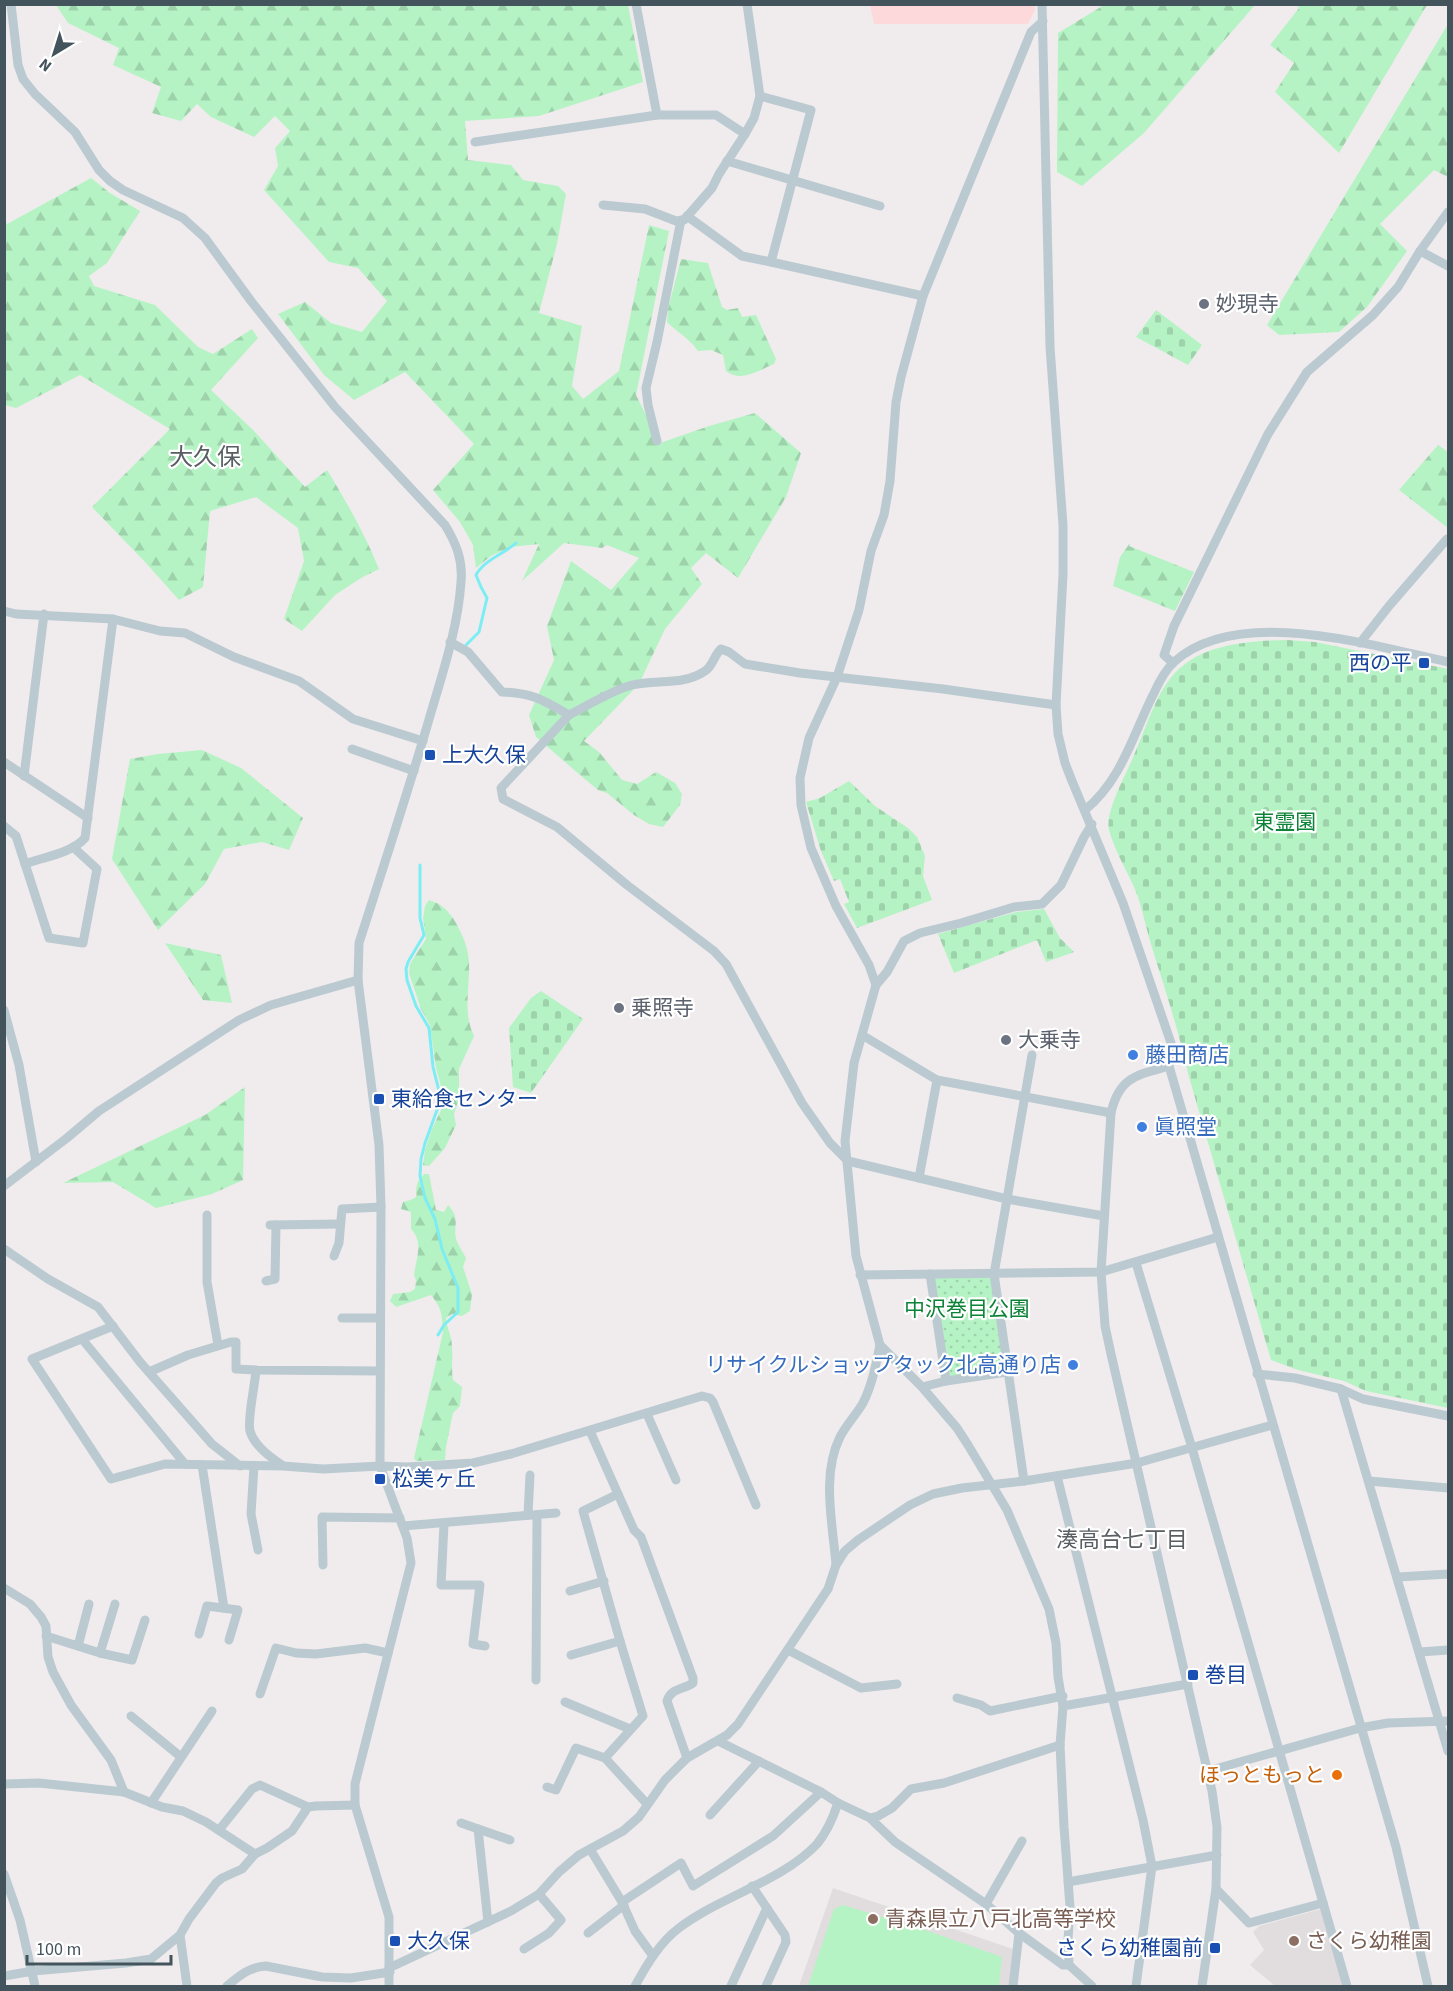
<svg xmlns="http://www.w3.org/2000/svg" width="1453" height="1991" font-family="'Source Sans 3','Noto Sans JP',sans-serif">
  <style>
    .education { fill: #e1dddf }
    .medical { fill: #fdd9db }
    .forest { fill: url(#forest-firs) }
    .cemetery { fill: url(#cemetery-stones) }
    .park { fill: url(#park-dots) }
    .pitch { fill: #b5f3c4 }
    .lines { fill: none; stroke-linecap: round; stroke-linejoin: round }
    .stream { stroke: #7dedf4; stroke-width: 3 }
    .minor { stroke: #bbcad1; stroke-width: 9 }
    .worship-dot { fill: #6b7280; stroke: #fff; stroke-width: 2 }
    .transit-dot { fill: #1a4fb4; stroke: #fff; stroke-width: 2 }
    .shop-dot { fill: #3f7fe0; stroke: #fff; stroke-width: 2 }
    .food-dot { fill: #e8710a; stroke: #fff; stroke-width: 2 }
    .education-dot { fill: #8d6e63; stroke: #fff; stroke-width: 2 }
    .labels { text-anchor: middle; stroke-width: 4.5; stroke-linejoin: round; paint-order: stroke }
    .worship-label { font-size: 21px; fill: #5b616d; stroke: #fff; text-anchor: start }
    .transit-label { font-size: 21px; fill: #164399; stroke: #fff; text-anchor: start }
    .park-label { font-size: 21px; fill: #0d8337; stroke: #fff }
    .shop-label { font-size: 21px; fill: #366cbe; stroke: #fff; text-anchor: start }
    .food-label { font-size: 21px; fill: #c56008; stroke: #fff; text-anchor: end }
    .education-label { font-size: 21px; fill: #785e54; stroke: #fff; text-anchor: start }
    .neighbourhood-label { font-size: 22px; fill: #585e62; stroke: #fff }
    .quarter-label { font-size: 24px; fill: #585e62; stroke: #fff }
  </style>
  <defs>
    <pattern id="forest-firs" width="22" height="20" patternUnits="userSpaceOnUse" patternTransform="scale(1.5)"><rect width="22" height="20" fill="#b5f3c4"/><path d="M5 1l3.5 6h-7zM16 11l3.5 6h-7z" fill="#9dd2ab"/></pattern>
    <pattern id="cemetery-stones" width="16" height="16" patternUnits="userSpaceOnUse" patternTransform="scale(1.5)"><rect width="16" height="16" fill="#b5f3c4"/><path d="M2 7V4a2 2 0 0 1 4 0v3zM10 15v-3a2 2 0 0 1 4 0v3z" fill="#9dd2ab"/></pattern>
    <pattern id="park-dots" width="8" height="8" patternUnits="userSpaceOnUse" patternTransform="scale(1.5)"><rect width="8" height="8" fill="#b5f3c4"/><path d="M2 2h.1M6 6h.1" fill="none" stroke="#9dd2ab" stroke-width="1.8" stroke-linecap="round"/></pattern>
  </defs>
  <rect width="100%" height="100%" fill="#f0eced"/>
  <!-- education -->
  <g class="education">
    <polygon points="833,1888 1013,1949 1009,1986 799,1986"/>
    <polygon points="1321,1909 1343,1986 1275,1986 1250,1965 1264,1950 1253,1932 1259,1926"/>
  </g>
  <!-- medical -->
  <polygon class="medical" points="1035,5 1035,10 1028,24 874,24 870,5"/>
  <!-- forest -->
  <g class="forest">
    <polygon points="56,5 628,5 643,82 539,116 465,121 468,160 511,165 523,180 558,186 566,194 557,244 539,313 582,326 572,386 583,399 619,371 649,225 669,231 636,395 660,443 709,426 755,413 801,453 786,497 738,578 706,553 691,568 702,584 665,629 639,684 584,741 599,752 622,780 637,784 656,772 675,783 682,794 680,805 663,827 649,824 634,815 607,793 598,790 580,775 536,737 529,715 554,660 547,626 571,561 611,590 639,558 607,545 602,548 564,543 522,581 539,544 510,547 491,556 476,568 473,545 460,522 433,490 474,444 405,372 354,400 324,375 278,314 305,302 331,323 362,332 387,301 358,268 329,262 264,190 278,166 275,148 290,131 275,116 254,137 211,117 197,104 181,121 152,113 161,87 113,65 119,48 68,23"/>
    <polygon points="1104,5 1255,5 1144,133 1082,186 1057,172 1058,33"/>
    <polygon points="1297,5 1427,5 1339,153 1275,92 1294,63 1270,45 1299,8"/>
    <polygon points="1448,24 1448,177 1434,170 1380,224 1407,251 1367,307 1339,332 1279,335 1267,325"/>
    <path d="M91 178 110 193 140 211 107 263 89 276 94 286 155 305 198 347 213 354 252 329 258 338 211 390 253 430 305 487 327 470C347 503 365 534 379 569L361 578 335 595 302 631 284 619 304 561 298 528 256 497 210 511 203 587 179 600 145 562 92 507 170 429 80 375 16 408 5 405V222L7 224Z"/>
    <path d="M681 259 708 263 722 307 727 310 738 308 742 317 756 315 776 359 774 364C759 370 741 383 726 371L723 355 711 350 698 351C690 339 677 332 667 322L668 309Z"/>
    <polygon points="1438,445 1448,452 1448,528 1399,490"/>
    <polygon points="1130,543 1129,546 1194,572 1175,611 1113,586 1120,557"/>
    <polygon points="202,750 241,768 303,818 289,850 262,842 224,849 205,884 158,930 112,859 130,759 158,754"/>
    <path d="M429 900C442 904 449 911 456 923 460 931 465 940 467 949 474 978 460 1007 474 1036L459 1069V1099L454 1114 456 1125 445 1148 429 1166 423 1165 425 1150 432 1129 442 1108 444 1098 436 1068 430 1025 421 1009 409 973 410 964 426 939 423 918 425 906Z"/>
    <polygon points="165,943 221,955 232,1003 203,1000"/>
    <polygon points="245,1087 243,1180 212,1194 156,1208 113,1182 63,1183 205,1115"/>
    <path d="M424 1174H429L436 1210 444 1212 448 1205C461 1219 453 1225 456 1239 458 1245 463 1252 466 1258L463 1267 472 1294 470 1311 462 1316 452 1314 446 1318C447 1329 452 1337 452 1346 453 1357 451 1368 453 1380L462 1387 460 1406 453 1413 446 1447 445 1460 416 1461 414 1458 443 1332C442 1315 442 1308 431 1295L396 1307 390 1301 393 1294 410 1292 415 1289 416 1280 414 1275C416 1259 424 1242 411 1229V1212L401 1209 403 1202C425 1196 412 1196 418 1182 419 1179 422 1177 424 1174Z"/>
  </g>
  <!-- cemetery -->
  <g class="cemetery">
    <polygon points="1156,310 1202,345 1188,365 1136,337"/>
    <path d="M1287 640 1315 642 1448 669V1408L1366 1391 1344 1381 1298 1370 1271 1360 1189 1077C1180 1036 1167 995 1154 954 1148 936 1144 916 1138 897 1130 875 1115 853 1109 830 1105 813 1124 778 1131 762 1143 737 1153 700 1170 679 1196 644 1246 641 1287 640Z"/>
    <polygon points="849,781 875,806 908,828 917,837 925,856 923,876 932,900 857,928 844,904 849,902 840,879 834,881 821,851 806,802 820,798"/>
    <polygon points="1044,909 1060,938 1074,952 1046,962 1037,940 954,973 938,934 1016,912"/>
    <polygon points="541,991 583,1019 531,1093 513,1087 509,1028 531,998"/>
  </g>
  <!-- park -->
  <polygon class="park" points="931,1274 994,1274 1007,1372 946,1381"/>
  <!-- pitch -->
  <polygon class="pitch" points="843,1905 928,1931 1002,1957 999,1986 808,1986 834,1909"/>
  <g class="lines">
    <!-- stream -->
    <g class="stream">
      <path d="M466 645 479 632 487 598 481 587 476 575C484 560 504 554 516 543"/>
      <polyline points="420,865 420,918 424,935 408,962 406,969 407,980 416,1006 429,1028 433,1067 441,1099 425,1143 421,1159 420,1176 425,1198 435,1219 442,1249 458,1288 458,1312 444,1325 438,1335"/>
    </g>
    <!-- minor -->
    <g class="minor">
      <path d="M11 4 18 65 23 79 35 94 75 132 99 170 110 181 123 190 183 218 205 238 251 301 335 407 445 525C456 543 463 560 461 582 458 627 443 672 430 716 408 792 383 868 359 943L358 980 379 1145 381 1207 380 1466 407 1538 411 1563 355 1784V1805L389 1917V1986"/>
      <polyline points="636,4 657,115"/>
      <polyline points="1042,4 1050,347 1063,525 1063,575 1056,705 1058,734 1065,763 1072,781 1123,903 1171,1043 1169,1066 1396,1847 1428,1986"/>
      <polyline points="760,96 811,110 771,262 923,296 901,377 896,402 890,481 884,515 871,551 859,610 837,677 809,738 800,778 801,805 811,848 836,906 869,965 876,985"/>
      <polyline points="475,142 657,115 716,115 745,134 754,118 760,96 747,4"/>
      <polyline points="727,161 880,206"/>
      <polyline points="603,205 645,209 676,221 684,220 712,188 719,174 745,134"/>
      <polyline points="687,216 742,256 771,262"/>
      <polyline points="1420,251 1448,266"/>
      <polyline points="923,296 1031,32 1043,21"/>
      <polyline points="657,441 648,405 646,388 657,342 681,220"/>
      <polyline points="4,611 16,614 113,619 160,631 185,633 234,657 299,681 353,719 423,741"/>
      <path d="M450 642 468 652 502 692C533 693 543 700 569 715L501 788 503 799 557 827 627 885 714 951 726 964 802 1103 830 1143 848 1161 1007 1199 1104 1216"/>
      <polyline points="1360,643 1389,606 1447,539"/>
      <polyline points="1173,663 1164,655 1174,626 1268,434 1307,372 1373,315 1398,287 1420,251 1448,212"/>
      <path d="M569 715C589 705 610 691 632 685 656 679 683 686 705 671 713 666 714 655 721 649L729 652 745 664 800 673 943 689 1056 705"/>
      <polyline points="352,749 414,771"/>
      <polyline points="4,762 88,818"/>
      <polyline points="24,776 44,614"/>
      <path d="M1085 810C1122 780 1133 734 1154 693 1159 682 1165 670 1174 662 1238 604 1373 646 1448 662"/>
      <polyline points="4,826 16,836 49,938 83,943 97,869 73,847"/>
      <path d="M25 864C44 857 72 853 85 838L113 619"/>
      <polyline points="4,1010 19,1065 36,1162"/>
      <polyline points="862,1035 937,1080 1111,1113"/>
      <path d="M1169 1066C1137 1075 1119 1077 1111 1113L1101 1272 1105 1326 1111 1354 1212 1791 1217 1827 1216 1889 1202 1986"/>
      <polyline points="919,1178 937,1080"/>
      <polyline points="4,1186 67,1138 99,1111 239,1020 271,1005 358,980"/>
      <polyline points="207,1215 207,1282 218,1345"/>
      <polyline points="270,1225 340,1224"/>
      <polyline points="4,1249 48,1279 98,1307 140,1362 212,1444 240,1466"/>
      <polyline points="334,1256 339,1243 342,1209 381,1207"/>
      <polyline points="1136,1263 1192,1448 1347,1986"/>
      <polyline points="930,1274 946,1381"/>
      <polyline points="860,1275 1101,1272 1218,1237"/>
      <polyline points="266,1281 275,1279 276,1225"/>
      <polyline points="342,1318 380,1318"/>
      <polyline points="113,1326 32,1359 111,1479 165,1464 283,1466 323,1469 380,1466 407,1467 473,1463 511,1454 702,1396 710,1398 713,1402 756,1505"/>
      <polyline points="82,1339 185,1464"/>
      <path d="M256 1370C255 1385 247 1420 250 1431 254 1445 271 1458 282 1465"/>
      <polyline points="149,1372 188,1355 231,1342 236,1342 236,1369 256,1370 379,1371"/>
      <polyline points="1257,1374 1295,1378 1341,1389 1363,1399 1448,1416"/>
      <polyline points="922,1387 946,1381 1007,1372"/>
      <polyline points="1341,1389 1448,1751"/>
      <polyline points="647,1414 676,1480"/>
      <path d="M590 1431 634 1530 641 1537 693 1678V1683C683 1690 671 1688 667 1701L687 1758"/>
      <polyline points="202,1465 224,1608"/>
      <polyline points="254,1466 251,1514 258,1550"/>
      <polyline points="1057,1476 1143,1820 1152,1866 1136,1986"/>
      <polyline points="1024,1481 994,1274 1032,1055"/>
      <polyline points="1369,1481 1448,1488"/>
      <polyline points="528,1515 530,1475"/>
      <polyline points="444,1524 441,1585 480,1585 473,1644 485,1646"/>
      <polyline points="403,1526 556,1513"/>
      <polyline points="323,1565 322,1517 400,1518"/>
      <path d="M836 1565C833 1525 821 1475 840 1437 846 1425 856 1415 863 1403 872 1385 876 1365 880 1345"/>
      <polyline points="1398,1577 1448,1574"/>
      <polyline points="4,1588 30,1604 41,1617 46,1626 48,1657 53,1672 71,1705 111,1760 124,1792"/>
      <polyline points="570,1591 604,1581"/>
      <polyline points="199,1634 207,1606 238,1610 229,1640"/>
      <polyline points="46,1636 100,1653 132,1660 145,1620"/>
      <polyline points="78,1646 89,1604"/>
      <polyline points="788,1650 861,1688 897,1684"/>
      <polyline points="1420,1652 1448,1650"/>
      <polyline points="100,1653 115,1604"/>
      <polyline points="571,1655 620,1641"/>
      <polyline points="536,1680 537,1515"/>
      <polyline points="260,1694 276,1648 296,1653 316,1654 365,1648 388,1653"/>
      <polyline points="957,1698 981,1705 990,1711 1063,1696"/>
      <polyline points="565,1702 630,1729"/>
      <polyline points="1063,1706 1188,1684"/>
      <polyline points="131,1716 181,1757"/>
      <polyline points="718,1741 821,1792 838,1803 870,1818 895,1842 986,1904 1019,1933 1063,1965 1069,1965 1092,1986"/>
      <polyline points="605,1758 643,1716 620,1641 583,1511 618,1494"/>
      <polyline points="1208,1771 1360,1728 1388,1723 1448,1721"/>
      <polyline points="4,1784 39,1783 124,1792 162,1807 183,1811 206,1822 255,1854"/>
      <polyline points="547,1787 556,1790 576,1748 605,1758 647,1804"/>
      <polyline points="151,1803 212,1711"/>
      <polyline points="710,1815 759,1761"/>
      <polyline points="870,1818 878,1816 892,1808 911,1789 944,1783 1060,1745"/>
      <polyline points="461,1823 510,1840"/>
      <polyline points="478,1829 488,1922"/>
      <polyline points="219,1830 252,1789 260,1785 308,1807"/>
      <polyline points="590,1849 622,1902 635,1931 653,1956"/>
      <polyline points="4,1874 20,1920 35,1986"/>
      <polyline points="1068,1882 1217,1855"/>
      <polyline points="752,1886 785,1935 786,1942 766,1986"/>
      <polyline points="1216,1889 1249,1923 1323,1903"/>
      <polyline points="622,1902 681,1863 693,1886 773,1836 821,1792"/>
      <polyline points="986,1904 1022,1841"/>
      <polyline points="588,1933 624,1905"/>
      <polyline points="524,1949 549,1933 561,1920 539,1894"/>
      <polyline points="1069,1965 1068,1940 1070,1907 1064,1827 1060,1745 1063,1706 1058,1677 1056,1643 1049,1609 1007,1510 968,1445 957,1428 922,1387 880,1345 856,1256 845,1141 854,1063 876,985 887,972 904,941 920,933 961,923 1014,907 1042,904 1061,885 1084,837 1092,824"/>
      <polyline points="389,1968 511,1911 539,1894 559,1872 579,1855 623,1831 639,1817 665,1780 687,1758 727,1735 738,1724 828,1589 836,1565 845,1551 858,1540 910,1505 933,1494 962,1488 1024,1481 1137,1463 1272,1425"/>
      <polyline points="4,1976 33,1971 126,1963 151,1959 180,1935"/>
      <polyline points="187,1986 180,1935 189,1919 216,1883 222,1878 242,1869 255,1854 267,1848 292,1831 308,1807 316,1806 355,1805"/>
      <path d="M227 1986C239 1976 249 1967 266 1966L322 1977 351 1978 390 1972"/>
      <path d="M635 1986C646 1966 660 1942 679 1928 721 1896 781 1882 817 1844 827 1832 833 1818 838 1803"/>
      <polyline points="731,1986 767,1908"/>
      <polyline points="1013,1986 1019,1933"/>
    </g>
  </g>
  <!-- markers -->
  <g class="worship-dot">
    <circle cx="1204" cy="304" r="6"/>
    <circle cx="619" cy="1008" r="6"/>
    <circle cx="1006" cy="1040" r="6"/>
  </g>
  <g class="transit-dot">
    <rect x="1418" y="657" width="12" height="12" rx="3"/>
    <rect x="424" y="749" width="12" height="12" rx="3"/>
    <rect x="373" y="1093" width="12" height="12" rx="3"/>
    <rect x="374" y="1473" width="12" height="12" rx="3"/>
    <rect x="1187" y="1669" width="12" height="12" rx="3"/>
    <rect x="389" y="1935" width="12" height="12" rx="3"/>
    <rect x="1209" y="1942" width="12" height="12" rx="3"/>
  </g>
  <g class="shop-dot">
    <circle cx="1133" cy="1055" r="6"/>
    <circle cx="1142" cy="1127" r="6"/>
    <circle cx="1073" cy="1365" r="6"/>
  </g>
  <circle class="food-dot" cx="1337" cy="1775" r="6"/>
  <g class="education-dot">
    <circle cx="873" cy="1919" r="6"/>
    <circle cx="1294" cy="1941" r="6"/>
  </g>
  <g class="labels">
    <!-- worship labels -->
    <g class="worship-label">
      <text x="1216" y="311">妙現寺</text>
      <text x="631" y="1015">乗照寺</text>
      <text x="1018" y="1047">大乗寺</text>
    </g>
    <!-- transit labels -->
    <g class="transit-label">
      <text x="1412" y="670" text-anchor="end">西の平</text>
      <text x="442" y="762">上大久保</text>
      <text x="391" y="1106">東給食センター</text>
      <text x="392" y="1486">松美ヶ丘</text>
      <text x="1205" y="1682">巻目</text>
      <text x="407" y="1948">大久保</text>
      <text x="1203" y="1955" text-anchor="end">さくら幼稚園前</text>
    </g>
    <!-- park labels -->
    <g class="park-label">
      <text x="1285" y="829">東霊園</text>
      <text x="967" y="1316">中沢巻目公園</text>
    </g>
    <!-- shop labels -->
    <g class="shop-label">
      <text x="1145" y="1062">藤田商店</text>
      <text x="1154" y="1134">眞照堂</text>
      <text x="1061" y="1372" text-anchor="end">リサイクルショップタック北高通り店</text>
    </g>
    <!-- food labels -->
    <g class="food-label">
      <text x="1325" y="1782">ほっともっと</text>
    </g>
    <!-- education labels -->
    <g class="education-label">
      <text x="885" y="1926">青森県立八戸北高等学校</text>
      <text x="1306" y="1948">さくら幼稚園</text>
    </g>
    <!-- neighbourhood labels -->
    <g class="neighbourhood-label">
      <text x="1122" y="1547">湊高台七丁目</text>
    </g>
    <!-- quarter labels -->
    <g class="quarter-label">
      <text x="205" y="465">大久保</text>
    </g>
  </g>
  <!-- border -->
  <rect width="1453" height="1991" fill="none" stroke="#43545c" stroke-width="12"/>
  <!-- north arrow -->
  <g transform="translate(54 54) rotate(218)" stroke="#ffffff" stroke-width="4.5" paint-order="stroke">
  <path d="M0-4.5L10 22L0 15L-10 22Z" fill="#43545c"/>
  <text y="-9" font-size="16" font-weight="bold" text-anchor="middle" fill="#43545c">N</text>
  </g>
  <!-- scale -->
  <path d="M27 1955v9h144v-9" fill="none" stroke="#43545c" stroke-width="3"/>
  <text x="36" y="1955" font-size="18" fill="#43545c" stroke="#ffffff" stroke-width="4.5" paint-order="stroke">100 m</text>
</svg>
